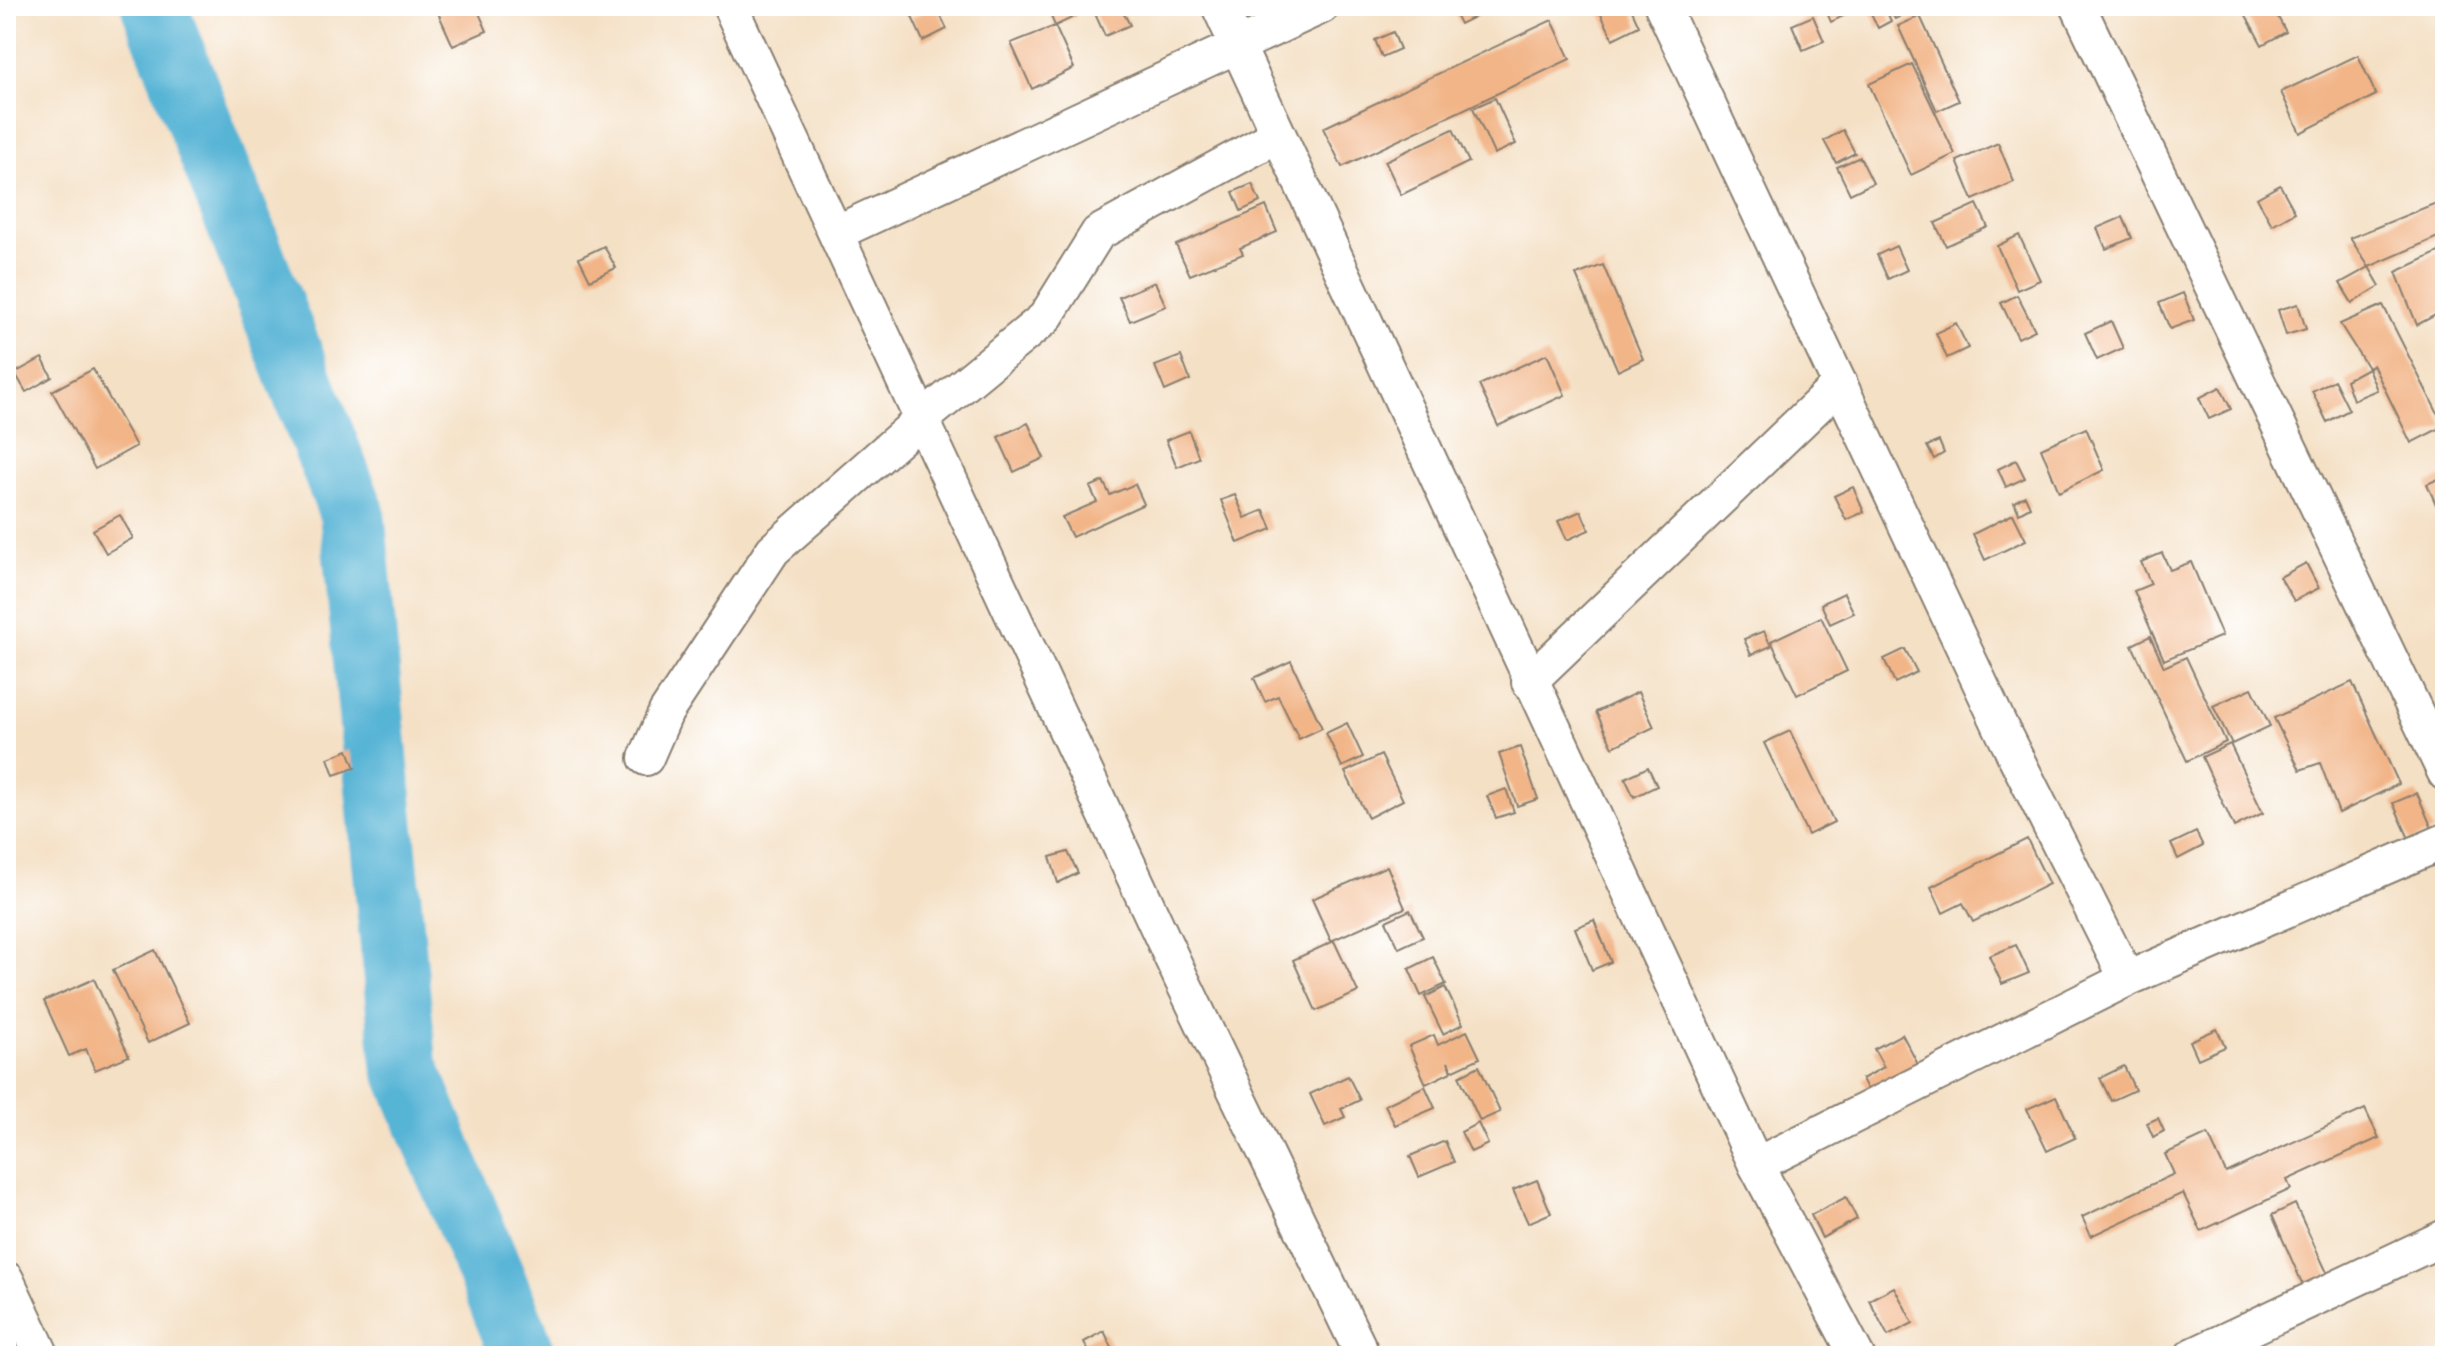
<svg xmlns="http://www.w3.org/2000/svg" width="2451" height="1362" font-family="Caveat,sans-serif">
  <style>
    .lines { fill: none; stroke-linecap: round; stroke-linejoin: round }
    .river { stroke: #57b4d5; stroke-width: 66 }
    .building { fill: #f2b588 }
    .street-casing { stroke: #887e70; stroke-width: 38 }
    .street { stroke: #fff; stroke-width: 34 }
  </style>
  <rect width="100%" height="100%" fill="#fff"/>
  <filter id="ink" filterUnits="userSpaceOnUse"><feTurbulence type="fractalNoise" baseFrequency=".0125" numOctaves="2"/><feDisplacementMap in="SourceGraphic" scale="16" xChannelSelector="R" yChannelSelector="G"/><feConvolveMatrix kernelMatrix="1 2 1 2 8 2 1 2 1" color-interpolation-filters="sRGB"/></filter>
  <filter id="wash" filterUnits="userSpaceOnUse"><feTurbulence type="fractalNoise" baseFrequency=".006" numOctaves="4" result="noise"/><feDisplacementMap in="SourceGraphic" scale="32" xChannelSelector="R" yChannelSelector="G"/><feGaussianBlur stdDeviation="1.8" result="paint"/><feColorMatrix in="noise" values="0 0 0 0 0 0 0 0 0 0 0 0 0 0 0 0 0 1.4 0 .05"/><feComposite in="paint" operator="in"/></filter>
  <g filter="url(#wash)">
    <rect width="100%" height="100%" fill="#f4e0c5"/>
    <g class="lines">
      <!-- river -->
      <polyline class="river" points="154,6 352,513 404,1063 524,1356"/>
    </g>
    <g id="blocks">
      <!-- building -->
      <g class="building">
        <polygon points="435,6 476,6 487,31 453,46"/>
        <polygon points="936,6 947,29 923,41 912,17"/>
        <polygon points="1071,6 1076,16 1055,26 1047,7"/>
        <polygon points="1120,6 1130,25 1105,36 1092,7"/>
        <polygon points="1451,6 1486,6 1488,10 1460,24"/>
        <polygon points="1597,6 1630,6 1639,26 1613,39"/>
        <polygon points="1824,6 1864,6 1831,22"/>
        <polygon points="1884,6 1891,21 1878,28 1868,7"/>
        <polygon points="1889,6 1923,6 1895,19"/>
        <polygon points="2241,6 2272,6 2286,32 2262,45"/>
        <polygon points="1813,16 1824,41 1803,50 1792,25"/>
        <polygon points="1920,16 1959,101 1937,111 1898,26"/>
        <polygon points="1552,20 1570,59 1342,167 1323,128"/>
        <polygon points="1055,26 1074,68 1032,89 1011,43"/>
        <polygon points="1393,32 1400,49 1382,57 1375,40"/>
        <polygon points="2358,55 2376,95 2300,133 2281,92"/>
        <polygon points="1912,64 1955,154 1911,175 1869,84"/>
        <polygon points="1495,98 1516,144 1494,154 1473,108"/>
        <polygon points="1453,129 1469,162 1401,195 1385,161"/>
        <polygon points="1843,130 1855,153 1836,163 1824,141"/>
        <polygon points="1998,143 2014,182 1973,200 1957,161"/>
        <polygon points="1860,157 1873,183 1850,194 1837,167"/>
        <polygon points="1252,184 1260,202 1241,211 1233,192"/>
        <polygon points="2280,185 2295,212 2272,225 2257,198"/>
        <polygon points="2436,203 2445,234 2369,267 2350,238"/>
        <polygon points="1977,204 1988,227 1946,246 1935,223"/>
        <polygon points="1266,206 1277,232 1240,248 1243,254 1190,275 1176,245"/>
        <polygon points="2123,217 2132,238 2106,249 2097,228"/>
        <polygon points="2019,235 2040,280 2017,290 1997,246"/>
        <polygon points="604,246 616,268 590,280 579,258"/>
        <polygon points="1896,246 1907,270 1888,279 1877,255"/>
        <polygon points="2445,249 2445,310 2417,325 2396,272"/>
        <polygon points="1603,265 1643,359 1618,371 1576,275"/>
        <polygon points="2369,267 2380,286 2352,303 2340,283"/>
        <polygon points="1155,282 1166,306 1130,321 1119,297"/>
        <polygon points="2183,293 2194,320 2170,329 2159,303"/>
        <polygon points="2017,295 2035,330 2018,338 2001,303"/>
        <polygon points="2298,304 2306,329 2286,335 2278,310"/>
        <polygon points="2383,305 2444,426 2411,443 2373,365 2368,368 2340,324"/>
        <polygon points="2111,321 2123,348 2097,360 2085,333"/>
        <polygon points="1956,323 1968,348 1947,358 1936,333"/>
        <polygon points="1547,354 1565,395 1498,426 1479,385"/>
        <polygon points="1181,356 1190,380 1165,391 1155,366"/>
        <polygon points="42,358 52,377 26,392 15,373"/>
        <polygon points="2368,368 2377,390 2353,400 2346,380"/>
        <polygon points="93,369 136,446 95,469 52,391"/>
        <polygon points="2334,380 2349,410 2327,422 2312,391"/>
        <polygon points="2220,387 2231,409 2209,419 2199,398"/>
        <polygon points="1028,423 1044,458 1014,472 998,437"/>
        <polygon points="2086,428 2104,470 2059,492 2041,448"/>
        <polygon points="1189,431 1199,458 1177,467 1166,440"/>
        <polygon points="1939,441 1944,453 1934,459 1927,446"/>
        <polygon points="2016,460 2025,478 2006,487 1998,469"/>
        <polygon points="2445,476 2445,525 2427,484"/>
        <polygon points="1103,481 1110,495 1135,484 1144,504 1072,537 1062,517 1097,502 1090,487"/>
        <polygon points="1853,487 1864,512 1846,520 1834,496"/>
        <polygon points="1235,495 1245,518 1264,510 1272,529 1238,543 1221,500"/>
        <polygon points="2025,496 2030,507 2019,513 2014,502"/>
        <polygon points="1581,511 1589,530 1567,540 1558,521"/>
        <polygon points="2013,514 2026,540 1985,560 1973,534"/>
        <polygon points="120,515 133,538 106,553 93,530"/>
        <polygon points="2162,553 2170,570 2191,562 2222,636 2164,660 2134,591 2151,584 2141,562"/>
        <polygon points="2306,563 2319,588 2294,601 2280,577"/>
        <polygon points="1844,593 1854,613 1830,624 1821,604"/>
        <polygon points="1821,617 1847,671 1797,695 1771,641"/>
        <polygon points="1764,631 1771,646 1751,655 1744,639"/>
        <polygon points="2150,636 2164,667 2186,657 2226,742 2187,761 2132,645"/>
        <polygon points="1905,649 1917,672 1895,683 1884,659"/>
        <polygon points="1291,661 1322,728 1299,739 1278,696 1265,702 1254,678"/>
        <polygon points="2352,682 2399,784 2339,813 2320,763 2300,770 2274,718"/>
        <polygon points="2252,688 2270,726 2232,744 2213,706"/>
        <polygon points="1638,692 1654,727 1613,747 1596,712"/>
        <polygon points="1347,723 1363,757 1342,767 1326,733"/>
        <polygon points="1790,731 1834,822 1808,835 1764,743"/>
        <polygon points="2230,744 2263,813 2234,827 2202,757"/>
        <polygon points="1520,747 1538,799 1517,806 1499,754"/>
        <polygon points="348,750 355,768 334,775 328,758"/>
        <polygon points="1381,755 1403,800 1368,818 1345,772"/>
        <polygon points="1648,767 1657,786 1634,797 1625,778"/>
        <polygon points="1506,789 1514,812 1496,818 1487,796"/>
        <polygon points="2417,793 2433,831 2410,841 2393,803"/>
        <polygon points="2196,832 2203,846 2178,859 2171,844"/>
        <polygon points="2027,839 2049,884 1973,922 1963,903 1943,913 1931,887"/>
        <polygon points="1068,852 1078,873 1058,883 1050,857"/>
        <polygon points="1387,866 1405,908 1331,941 1312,899"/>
        <polygon points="1410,910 1423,937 1399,948 1386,921"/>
        <polygon points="1594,920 1611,962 1592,970 1575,928"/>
        <polygon points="1334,941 1358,992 1316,1011 1293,960"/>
        <polygon points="2016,945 2029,973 2002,984 1989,956"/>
        <polygon points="155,950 190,1023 148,1043 113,970"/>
        <polygon points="1433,957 1446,984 1421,996 1409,969"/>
        <polygon points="94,979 129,1056 95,1070 86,1049 69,1056 44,1001"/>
        <polygon points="1445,987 1463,1024 1443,1034 1425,997"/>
        <polygon points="2217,1029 2225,1047 2198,1059 2190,1041"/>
        <polygon points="1467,1031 1480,1058 1452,1071 1448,1062 1451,1072 1426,1084 1409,1046 1434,1035 1438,1045"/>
        <polygon points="1902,1034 1924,1076 1874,1102 1862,1079 1884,1067 1874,1049"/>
        <polygon points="1479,1066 1500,1112 1480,1121 1459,1076"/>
        <polygon points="2124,1066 2135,1090 2111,1101 2100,1078"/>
        <polygon points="1348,1076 1360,1100 1341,1109 1345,1117 1325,1126 1310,1094"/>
        <polygon points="1425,1086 1435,1108 1395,1125 1385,1105"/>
        <polygon points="2056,1096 2075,1138 2047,1151 2027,1109"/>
        <polygon points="2365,1109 2379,1138 2287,1180 2291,1189 2201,1231 2183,1193 2091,1236 2082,1217 2174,1174 2165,1154 2208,1134 2226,1173"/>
        <polygon points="2158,1118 2164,1131 2153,1137 2147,1123"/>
        <polygon points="1478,1123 1488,1144 1471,1152 1461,1132"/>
        <polygon points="1445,1141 1454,1162 1419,1177 1410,1156"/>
        <polygon points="1537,1180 1551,1213 1528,1223 1513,1190"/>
        <polygon points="1846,1197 1857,1219 1822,1238 1811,1215"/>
        <polygon points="2295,1204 2330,1279 2305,1290 2272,1215"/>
        <polygon points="1894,1287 1913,1323 1888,1336 1869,1300"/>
        <polygon points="1104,1331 1116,1356 1091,1356 1084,1342"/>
      </g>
    </g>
  </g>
  <g filter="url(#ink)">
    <use href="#blocks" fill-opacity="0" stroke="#887e70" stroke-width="2"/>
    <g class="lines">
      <defs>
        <g id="street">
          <polyline points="730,6 1181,978 1363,1356"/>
          <polyline points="1219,6 1756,1165 1857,1356"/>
          <polyline points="1662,6 2003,732 2127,979"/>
          <polyline points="2078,6 2445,773"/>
          <polyline points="836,233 1322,6"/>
          <polyline points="1529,682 1840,384"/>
          <polyline points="646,758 666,712 773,550 922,419 1045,318 1098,233 1278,135"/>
          <polyline points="1756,1165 2127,979 2445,841"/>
          <polyline points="6,1279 42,1356"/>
          <polyline points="2192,1356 2445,1237"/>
        </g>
      </defs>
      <!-- street casing -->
      <use href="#street" class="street-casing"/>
      <!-- street -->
      <use href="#street" class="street"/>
    </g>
  </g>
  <!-- margin -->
  <rect width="2451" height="1362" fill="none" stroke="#fff" stroke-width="32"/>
</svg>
